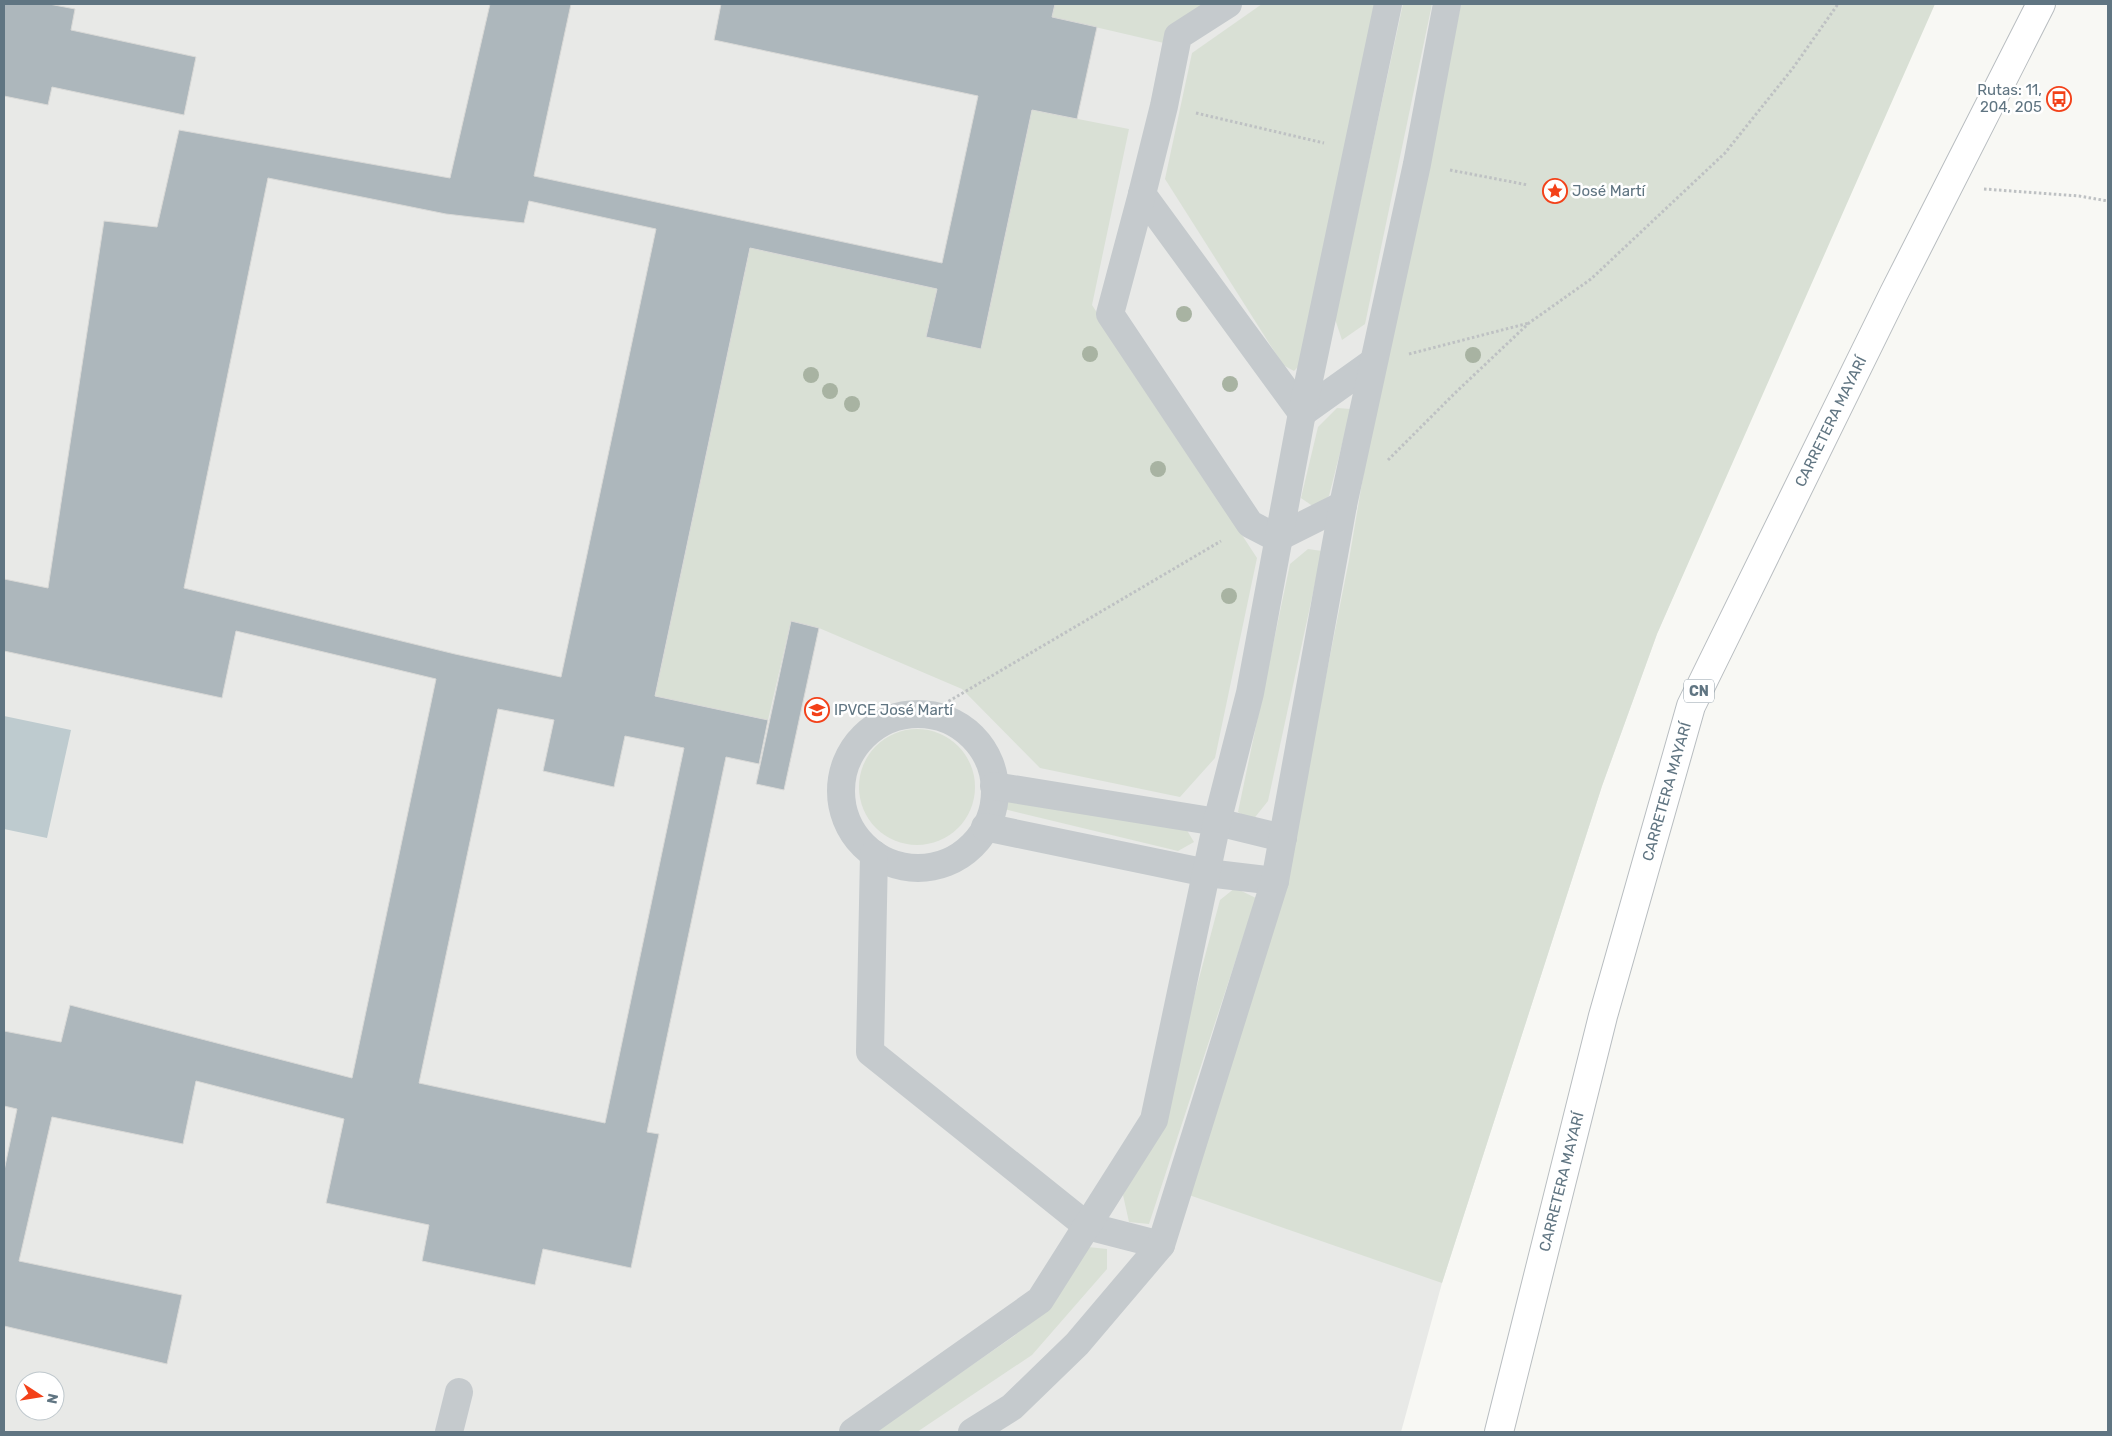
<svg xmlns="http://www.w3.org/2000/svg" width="2112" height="1436" font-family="Rubik,sans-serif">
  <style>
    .built { fill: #e8e9e7; fill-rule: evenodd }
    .green { fill: #d9e0d5 }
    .water { fill: #becbcf }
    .building { fill: #adb7bc; stroke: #d9d9d7; fill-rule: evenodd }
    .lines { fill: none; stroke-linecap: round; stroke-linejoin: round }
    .major-casing { stroke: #b8bdc0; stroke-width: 30 }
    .path { stroke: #bec1c3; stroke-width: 3; stroke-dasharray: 2.5 2.5; stroke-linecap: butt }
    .minor { stroke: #c5cacd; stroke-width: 28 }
    .major { stroke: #fff; stroke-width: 28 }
    .tree { fill: #a8b3a2 }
    .labels { text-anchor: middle; stroke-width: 5; stroke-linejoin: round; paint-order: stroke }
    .shield { fill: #fff; stroke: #909ea8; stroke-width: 1 }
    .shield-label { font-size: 14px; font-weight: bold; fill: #607582 }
    .poi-label { font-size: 15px; fill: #607582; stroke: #fff; text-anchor: start }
    .street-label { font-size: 15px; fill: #607582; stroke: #fff }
  </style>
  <rect width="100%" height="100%" fill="#f8f8f4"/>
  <!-- built -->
  <path class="built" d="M4 4H1930L1657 634 1602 786 1442 1283 1401 1432H4ZM25 1381H55V1411H25Z"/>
  <!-- green -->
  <g class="green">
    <polygon points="1055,4 1204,4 1164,43 1052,17"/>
    <polygon points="1262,4 1379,4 1303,362 1294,371 1283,365 1165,179 1192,53"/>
    <polygon points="1403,4 1432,4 1365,324 1342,340 1335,319"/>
    <polygon points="1461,4 1935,4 1657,634 1602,786 1442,1283 1189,1195 1287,873 1349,560 1377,394 1413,240"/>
    <polygon points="1032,110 1129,129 1092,305 1257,558 1215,758 1180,797 1040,768 962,689 819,628 791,621 768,720 655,696 750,248 937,289 927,337 981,349"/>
    <polygon points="1337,408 1351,409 1329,496 1314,507 1301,498 1318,427"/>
    <polygon points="1308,549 1322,551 1268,801 1252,821 1238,812 1290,564"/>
    <circle cx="917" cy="787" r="58"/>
    <polygon points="999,800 1185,827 1194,842 1178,851 1004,809"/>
    <polygon points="1235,888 1256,898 1149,1224 1129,1222 1123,1195 1158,1132 1220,900"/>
    <polygon points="1088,1247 1107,1249 1107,1269 1032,1355 917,1432 875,1432 1014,1336 1048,1308"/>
  </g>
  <!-- water -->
  <polygon class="water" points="4,716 71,730 47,838 4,829"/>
  <!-- building -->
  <g class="building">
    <polygon points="4,4 49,4 75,9 71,30 196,57 184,115 52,87 48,105 4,96"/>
    <path d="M490 4H571L534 176 942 263 978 96 714 40 721 4H1055L1052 17 1097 27 1077 119 1032 110 981 349 926 337 937 289 750 248 655 696 768 720 759 764 726 757 647 1132 659 1134 631 1268 543 1249 535 1285 422 1261 429 1225 326 1203 344 1119 196 1081 183 1144 52 1117 19 1261 182 1295 167 1364 4 1326V1171L17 1109 4 1106V1031L61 1042 70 1005 352 1078 436 679 236 631 222 698 4 651V579L48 588 104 221 157 227 179 130 450 178ZM268 178 446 214 524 223 529 201 656 229 561 677 455 654 184 588ZM498 709 554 720 543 771 614 787 625 736 684 748 605 1123 419 1083Z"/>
    <polygon points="791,621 819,628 784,790 756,784"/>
  </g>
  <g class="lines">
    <defs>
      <g id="major">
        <path id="s1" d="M1499 1432 1603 1016 1691 706 1894 293 2041 4"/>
      </g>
    </defs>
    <!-- major casing -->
    <use href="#major" class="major-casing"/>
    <!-- path -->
    <g class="path">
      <polyline points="1196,113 1324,143"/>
      <polyline points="1450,170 1528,185"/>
      <polyline points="1984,189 2079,196 2108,201"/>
      <polyline points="1409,354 1529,323"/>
      <polyline points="1388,460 1455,393 1529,323 1591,279 1725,153 1793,68 1838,4"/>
      <polyline points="927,714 1221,541"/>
    </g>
    <!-- minor -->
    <g class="minor">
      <polyline points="1228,4 1178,36 1164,106 1142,194 1302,413 1372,363"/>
      <polyline points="1142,194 1110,314 1250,524 1277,538 1343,505"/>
      <circle cx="918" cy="791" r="77"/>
      <polyline points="994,786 1217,822 1283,838"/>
      <polyline points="985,827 1207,873 1275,881"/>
      <polyline points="874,854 870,1052 1087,1226 1161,1245"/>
      <polyline points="449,1432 459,1392"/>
      <polyline points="853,1432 1040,1300 1154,1120 1217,822 1250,693 1302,413 1388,4"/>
      <polyline points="972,1432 1012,1407 1077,1344 1161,1245 1275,881 1343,505 1417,164 1447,4"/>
    </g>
    <!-- major -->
    <use href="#major" class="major"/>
  </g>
  <!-- trees -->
  <g class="tree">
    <circle cx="1184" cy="314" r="8"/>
    <circle cx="1090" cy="354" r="8"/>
    <circle cx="1473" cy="355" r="8"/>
    <circle cx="811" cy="375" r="8"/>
    <circle cx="1230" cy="384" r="8"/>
    <circle cx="830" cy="391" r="8"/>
    <circle cx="852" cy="404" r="8"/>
    <circle cx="1158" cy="469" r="8"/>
    <circle cx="1229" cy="596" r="8"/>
  </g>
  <!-- icons -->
  <defs>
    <symbol id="bus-ring" viewBox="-11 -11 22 22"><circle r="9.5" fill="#fff" stroke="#f34119" stroke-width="1.5"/><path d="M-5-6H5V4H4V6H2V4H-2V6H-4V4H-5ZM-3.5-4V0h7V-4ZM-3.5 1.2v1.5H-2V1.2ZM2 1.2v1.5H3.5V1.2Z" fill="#f34119"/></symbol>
    <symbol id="sight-ring" viewBox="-11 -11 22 22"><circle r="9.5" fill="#fff" stroke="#f34119" stroke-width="1.5"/><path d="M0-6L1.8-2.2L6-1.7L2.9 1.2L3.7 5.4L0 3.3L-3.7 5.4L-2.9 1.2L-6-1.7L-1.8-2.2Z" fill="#f34119"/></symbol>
    <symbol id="school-ring" viewBox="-11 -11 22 22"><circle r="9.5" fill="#fff" stroke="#f34119" stroke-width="1.5"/><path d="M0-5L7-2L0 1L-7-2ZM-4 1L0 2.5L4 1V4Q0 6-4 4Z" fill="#f34119"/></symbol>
  </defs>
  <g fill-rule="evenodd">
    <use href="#bus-ring" x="2045" y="85" width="28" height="28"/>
    <use href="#sight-ring" x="1541" y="177" width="28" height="28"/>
    <use href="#school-ring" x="803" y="696" width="28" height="28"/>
  </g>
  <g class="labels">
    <!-- shield labels -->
    <rect class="shield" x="1684" y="679.5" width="30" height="23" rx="4"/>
    <g class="shield-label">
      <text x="1699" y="696">CN</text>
    </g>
    <!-- poi labels -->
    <g class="poi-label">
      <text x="2042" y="95" text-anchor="end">Rutas: 11,<tspan x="2042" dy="17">204, 205</tspan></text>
      <text x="1572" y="196">José Martí</text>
      <text x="834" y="715">IPVCE José Martí</text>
    </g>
    <!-- street labels -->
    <g class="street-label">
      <text dy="5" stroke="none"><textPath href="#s1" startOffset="1068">CARRETERA MAYARÍ</textPath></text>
      <text dy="5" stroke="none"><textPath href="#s1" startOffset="662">CARRETERA MAYARÍ</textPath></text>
      <text dy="5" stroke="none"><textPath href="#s1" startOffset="258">CARRETERA MAYARÍ</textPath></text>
    </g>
  </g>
  <!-- border -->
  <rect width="2112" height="1436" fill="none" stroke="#607582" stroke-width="10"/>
  <!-- north arrow -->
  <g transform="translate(40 1396) rotate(102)"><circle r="24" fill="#ffffff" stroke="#bfc8cd"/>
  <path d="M0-4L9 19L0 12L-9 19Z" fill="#f34119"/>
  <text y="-8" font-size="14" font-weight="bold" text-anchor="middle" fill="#607582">N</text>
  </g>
</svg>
